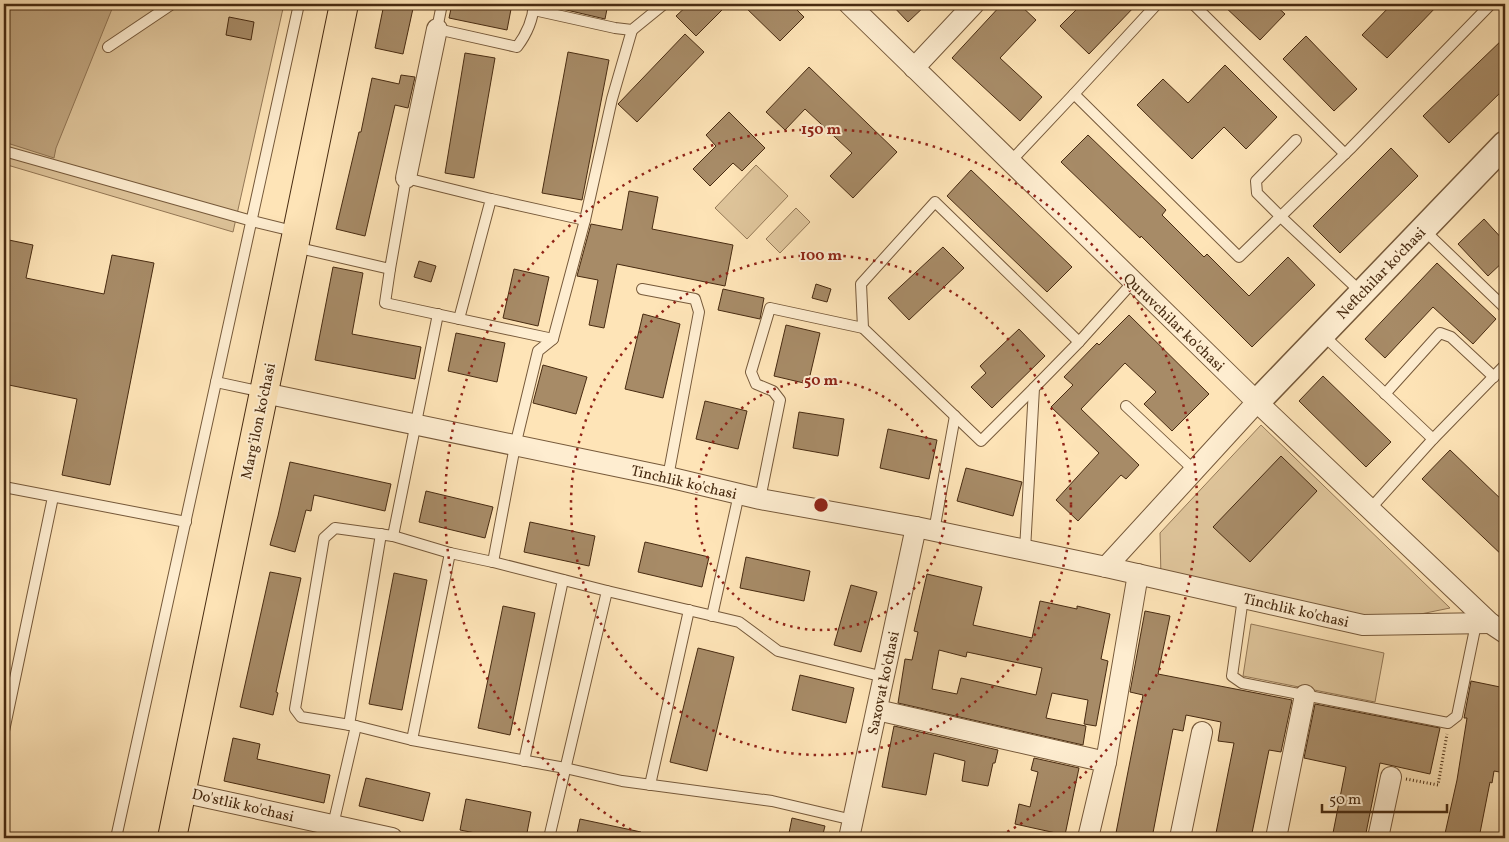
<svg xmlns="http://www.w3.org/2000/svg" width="1509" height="842" font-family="Vollkorn,serif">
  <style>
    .green { fill: #dfc59b; stroke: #947856 }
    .water { fill: #c0a57f; stroke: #907453 }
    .building { fill: #a78b67; stroke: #482b11; fill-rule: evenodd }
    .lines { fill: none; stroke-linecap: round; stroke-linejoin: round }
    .service-casing { stroke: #76593a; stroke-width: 12 }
    .minor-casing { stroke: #76593a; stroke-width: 22 }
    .tertiary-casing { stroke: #76593a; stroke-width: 28 }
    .primary-casing { stroke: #482b11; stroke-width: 30 }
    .path { stroke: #482b11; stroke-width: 3; stroke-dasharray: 1 2.5; stroke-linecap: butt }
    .service { stroke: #feedd0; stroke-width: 10 }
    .minor { stroke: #feedd0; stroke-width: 20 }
    .tertiary { stroke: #feedd0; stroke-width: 25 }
    .primary { stroke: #fee4b7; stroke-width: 28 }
    .ring { fill: none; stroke: #8f2418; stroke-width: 2.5; stroke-dasharray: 2.5 5 }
    .labels { text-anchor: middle; stroke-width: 4; stroke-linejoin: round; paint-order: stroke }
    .street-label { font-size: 15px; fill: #482b11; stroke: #feedd0 }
    .centre { fill: #8f2418; stroke: #feedd0; stroke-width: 2.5 }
    .ring-label { font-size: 15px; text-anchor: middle; font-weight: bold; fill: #8f2418; stroke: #feedd0; stroke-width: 4; stroke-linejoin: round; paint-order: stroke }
  </style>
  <rect width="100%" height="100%" fill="#fee4b7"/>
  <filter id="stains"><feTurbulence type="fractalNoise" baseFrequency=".004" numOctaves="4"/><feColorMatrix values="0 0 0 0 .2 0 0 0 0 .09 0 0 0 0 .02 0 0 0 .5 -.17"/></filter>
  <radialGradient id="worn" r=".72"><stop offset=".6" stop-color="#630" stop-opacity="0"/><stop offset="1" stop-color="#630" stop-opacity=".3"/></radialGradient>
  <!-- green -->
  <g class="green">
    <polygon points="4,4 284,4 233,232 4,164"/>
    <polygon points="756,165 788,196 747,239 715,208"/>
    <polygon points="796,208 810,222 780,253 766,239"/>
    <polygon points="1261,425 1450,608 1367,625 1161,579 1160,533"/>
    <polygon points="1251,624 1384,653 1375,702 1243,676"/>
  </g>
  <!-- water -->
  <polygon class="water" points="4,4 114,4 56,148 54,158 4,142"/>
  <!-- building -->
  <g class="building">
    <polygon points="384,4 414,4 403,54 375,48"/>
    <polygon points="452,4 512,4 507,30 449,18"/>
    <polygon points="559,4 608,4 605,19 558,8"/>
    <polygon points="689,4 728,4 696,36 676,16"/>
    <polygon points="742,4 791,4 804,17 780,41"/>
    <polygon points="891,4 927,4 908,22"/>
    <polygon points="1002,4 1019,4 1036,20 1000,58 1042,97 1020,121 952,58"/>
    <polygon points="1082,4 1137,4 1089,54 1060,26"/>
    <polygon points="1222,4 1274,4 1285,14 1260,40"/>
    <polygon points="1392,4 1439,4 1387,58 1362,35"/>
    <polygon points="229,17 254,22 251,40 226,35"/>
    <polygon points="685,34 704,52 637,122 618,104"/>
    <polygon points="1306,36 1357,89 1334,111 1283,59"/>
    <polygon points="1505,37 1505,88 1449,143 1423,116"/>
    <polygon points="568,52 609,60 582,200 542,193"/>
    <polygon points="465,53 495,58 474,178 445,173"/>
    <polygon points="1225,65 1277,117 1246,149 1224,127 1192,159 1137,105 1163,79 1188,103"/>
    <polygon points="809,67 897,152 853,198 830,176 852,153 805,109 785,130 766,112"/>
    <polygon points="401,75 415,77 408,108 395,105 365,236 336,229 359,132 361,132 372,78 399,84"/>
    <polygon points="729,112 765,148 742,171 733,163 710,186 693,169 716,146 706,135"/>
    <polygon points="1088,135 1166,210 1162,215 1204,257 1207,254 1249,296 1288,257 1315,285 1252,347 1141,236 1140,238 1061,162"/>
    <polygon points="1391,148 1418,176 1340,253 1313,226"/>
    <polygon points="971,170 1072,267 1047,292 947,196"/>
    <polygon points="629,191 658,197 652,229 733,245 725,286 617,264 604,328 589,325 598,280 577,276 591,224 622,230"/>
    <polygon points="1484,219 1505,242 1505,260 1488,276 1458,244"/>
    <polygon points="4,239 33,245 26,278 104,294 112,255 154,263 110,485 62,475 77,399 4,384"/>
    <polygon points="943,247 964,268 909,320 888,298"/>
    <polygon points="419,261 436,266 431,282 414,277"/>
    <polygon points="1437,263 1496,319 1473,344 1433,307 1385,358 1365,339"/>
    <polygon points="333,267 363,273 352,334 421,347 415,379 315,360"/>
    <polygon points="514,269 549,277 538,326 503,318"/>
    <polygon points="816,284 831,289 827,302 812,298"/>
    <polygon points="723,289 764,298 760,319 718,310"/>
    <polygon points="643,314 680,324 663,398 625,389"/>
    <polygon points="1129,315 1209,394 1172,431 1144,404 1156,392 1125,363 1081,409 1139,465 1126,479 1121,475 1078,521 1056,500 1099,453 1051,407 1073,385 1064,377 1097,343 1099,345"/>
    <polygon points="786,325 820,333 808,384 774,376"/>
    <polygon points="1019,329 1045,356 992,408 971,387 986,373 980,366"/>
    <polygon points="456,333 505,343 497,382 448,371"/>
    <polygon points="543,365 587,377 576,414 533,403"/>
    <polygon points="1323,376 1391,442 1366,467 1299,401"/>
    <polygon points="705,401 747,411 738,449 696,439"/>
    <polygon points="799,412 844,419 838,456 793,448"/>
    <polygon points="888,429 937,440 929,479 880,468"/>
    <polygon points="1450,450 1505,503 1505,558 1422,479"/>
    <polygon points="1281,456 1317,491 1250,562 1213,527"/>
    <polygon points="290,462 391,484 385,511 314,495 311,511 306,510 295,552 270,545 278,516"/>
    <polygon points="966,468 1022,482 1013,516 957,501"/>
    <polygon points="426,491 493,507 485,538 419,522"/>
    <polygon points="530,522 595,536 589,566 524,552"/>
    <polygon points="645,542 709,557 702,587 638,572"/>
    <polygon points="746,557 810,571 804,601 740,588"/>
    <polygon points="270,572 301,578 276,692 278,693 273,715 240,707"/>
    <polygon points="394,573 427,580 402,710 369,704"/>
    <path d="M927 574 982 587 973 625 1032 638 1040 601 1077 609V606L1110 614 1101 659 1108 661 1096 726 1084 724 1088 700 1052 693 1046 718 1086 726 1083 745 898 703 905 659 912 660 918 632 914 631ZM939 650 966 657 967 652 1042 668 1036 695 961 678 957 694 932 689Z"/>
    <polygon points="851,585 877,592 861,652 834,645"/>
    <polygon points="503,606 535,613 510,735 478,728"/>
    <polygon points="1145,611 1170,616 1158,674 1292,700 1281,752 1269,750 1251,838 1215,838 1234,743 1218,741 1221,722 1186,715 1183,731 1173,729 1152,838 1115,838 1143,695 1130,692"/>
    <polygon points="698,648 734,657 707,771 670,762"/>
    <polygon points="800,675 854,688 846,723 792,710"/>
    <polygon points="1471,681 1505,688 1505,773 1494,771 1492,783 1490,782 1479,838 1444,838 1457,780 1467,718 1464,718"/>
    <polygon points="1315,704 1440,728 1430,774 1380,763 1365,838 1332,838 1346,767 1304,758"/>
    <polygon points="894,726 998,750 995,763 993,763 988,786 962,781 965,761 934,753 926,795 882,787"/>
    <polygon points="233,738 260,744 257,759 330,775 324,803 224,781"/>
    <polygon points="1034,758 1079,768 1065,835 1015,824 1019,804 1030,807 1038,772 1031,770"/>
    <polygon points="366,778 430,793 423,821 359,806"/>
    <polygon points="466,799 531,812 526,838 501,838 460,830"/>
    <polygon points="792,818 825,826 822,838 788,838"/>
    <polygon points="580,819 641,832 640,838 576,838"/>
  </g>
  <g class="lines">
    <defs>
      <g id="service">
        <path d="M442 4 437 29 517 47C526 35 533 19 534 4"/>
        <polyline points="1157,4 1074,94 1239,257 1350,149 1491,4"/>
        <polyline points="1193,4 1345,154"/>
        <polyline points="534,10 615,28 632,30 664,4"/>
        <polyline points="108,47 172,4"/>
        <polyline points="1296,140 1256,181 1257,193 1281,217 1362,293"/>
        <polyline points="4,151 252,221 297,232"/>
        <polyline points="1010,162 1074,94"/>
        <polyline points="491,199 585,220"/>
        <polyline points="1423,229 1505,308"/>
        <polyline points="295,247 390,269 406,178 491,199 459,319"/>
        <polyline points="390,269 385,303 553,339"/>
        <polyline points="642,289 695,299 699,312 668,477"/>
        <polyline points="1322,334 1433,439"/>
        <polyline points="216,382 263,392"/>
        <polyline points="1034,388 981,441 863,328 861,284 935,202 1079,342"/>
        <polyline points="1385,394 1440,333 1451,337 1494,377"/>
        <polyline points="1126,406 1194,470"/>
        <polyline points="4,487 186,522"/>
        <polyline points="760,499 780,400 773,391 756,384 751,372 770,308 863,328"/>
        <polyline points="1370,509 1433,439 1505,365"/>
        <polyline points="934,531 955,416"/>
        <polyline points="393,536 438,314"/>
        <polyline points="1025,550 1034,388 1079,342 1133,282"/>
        <polyline points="493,562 515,446 538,351 553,339 585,220 612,99 632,30"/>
        <polyline points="1243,598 1232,676 1242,683 1448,723 1457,716 1476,624"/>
        <polyline points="712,616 739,494"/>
        <polyline points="349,725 381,534"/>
        <polyline points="4,731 53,497"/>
        <polyline points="412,740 450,553"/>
        <polyline points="524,761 563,580"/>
        <polyline points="650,785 689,610"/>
        <polyline points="853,820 772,801 622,781 565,768 412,740 356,726 301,717 295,709 324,538 335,528 393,536 450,553 493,562 607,591 739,622 778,651 884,677"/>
        <polyline points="116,838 299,4"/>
        <polyline points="330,838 356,726"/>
        <polyline points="549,838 607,591"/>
      </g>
      <g id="minor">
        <polyline points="849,4 1257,402 1490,623 1505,633"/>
        <polyline points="914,68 974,4"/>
        <polyline points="406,178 437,29"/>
        <polyline points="264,393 668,477 760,499 916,527 1106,567 1363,625 1490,623"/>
        <polyline points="1106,567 1257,402"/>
        <polyline points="877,710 1106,762 1088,838"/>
        <polyline points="1106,762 1138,574"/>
        <polyline points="181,792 392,838"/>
        <polyline points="849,838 916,527"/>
        <polyline points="1180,838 1202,732"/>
        <polyline points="1276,838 1305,695"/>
        <polyline points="1378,838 1391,777"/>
      </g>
      <polyline id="tertiary" points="1257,402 1505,144"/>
      <polyline id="primary" points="172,838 344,4"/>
    </defs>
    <!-- service casing -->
    <use href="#service" class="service-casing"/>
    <!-- minor casing -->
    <use href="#minor" class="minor-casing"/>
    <!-- tertiary casing -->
    <use href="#tertiary" class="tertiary-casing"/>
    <!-- primary casing -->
    <use href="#primary" class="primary-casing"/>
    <!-- path -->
    <polyline class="path" points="1406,779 1438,785 1447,734"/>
    <!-- service -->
    <use href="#service" class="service"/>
    <!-- minor -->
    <use href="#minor" class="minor"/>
    <!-- tertiary -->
    <use href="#tertiary" class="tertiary"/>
    <!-- primary -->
    <use href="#primary" class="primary"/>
  </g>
  <!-- distance rings -->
  <g class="ring">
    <circle cx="821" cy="505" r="125"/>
    <circle cx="821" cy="505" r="250"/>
    <path d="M644 837A376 376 0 1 1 998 837"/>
  </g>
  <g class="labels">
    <!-- street labels -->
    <g class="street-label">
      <text transform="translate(1381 273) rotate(-46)" y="5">Neftchilar ko'chasi</text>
      <text transform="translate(1174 322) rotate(44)" y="5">Quruvchilar ko'chasi</text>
      <text transform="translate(258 421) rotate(-78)" y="5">Marg'ilon ko'chasi</text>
      <text transform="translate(684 482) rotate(13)" y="5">Tinchlik ko'chasi</text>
      <text transform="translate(1296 610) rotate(13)" y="5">Tinchlik ko'chasi</text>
      <text transform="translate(883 683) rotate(-78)" y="5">Saxovat ko'chasi</text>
      <text transform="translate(243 805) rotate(13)" y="5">Do'stlik ko'chasi</text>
    </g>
  </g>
  <circle cx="821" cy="505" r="8" class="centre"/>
  <g class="ring-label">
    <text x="821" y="134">150 m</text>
    <text x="821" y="260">100 m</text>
    <text x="821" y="385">50 m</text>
  </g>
  <!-- margin -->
  <rect width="1509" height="842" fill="none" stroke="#fee4b7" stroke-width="20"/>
  <rect x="5" y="5" width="1499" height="832" fill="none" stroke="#482b11" stroke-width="2.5"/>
  <rect x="10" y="10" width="1489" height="822" fill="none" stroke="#482b11"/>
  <!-- scale -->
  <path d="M1322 804v8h125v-8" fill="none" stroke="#482b11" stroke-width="2.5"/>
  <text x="1329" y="804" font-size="15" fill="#482b11" stroke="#feedd0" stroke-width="4" paint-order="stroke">50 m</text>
  <rect width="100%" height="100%" filter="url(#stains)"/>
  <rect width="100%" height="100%" fill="url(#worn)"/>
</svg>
